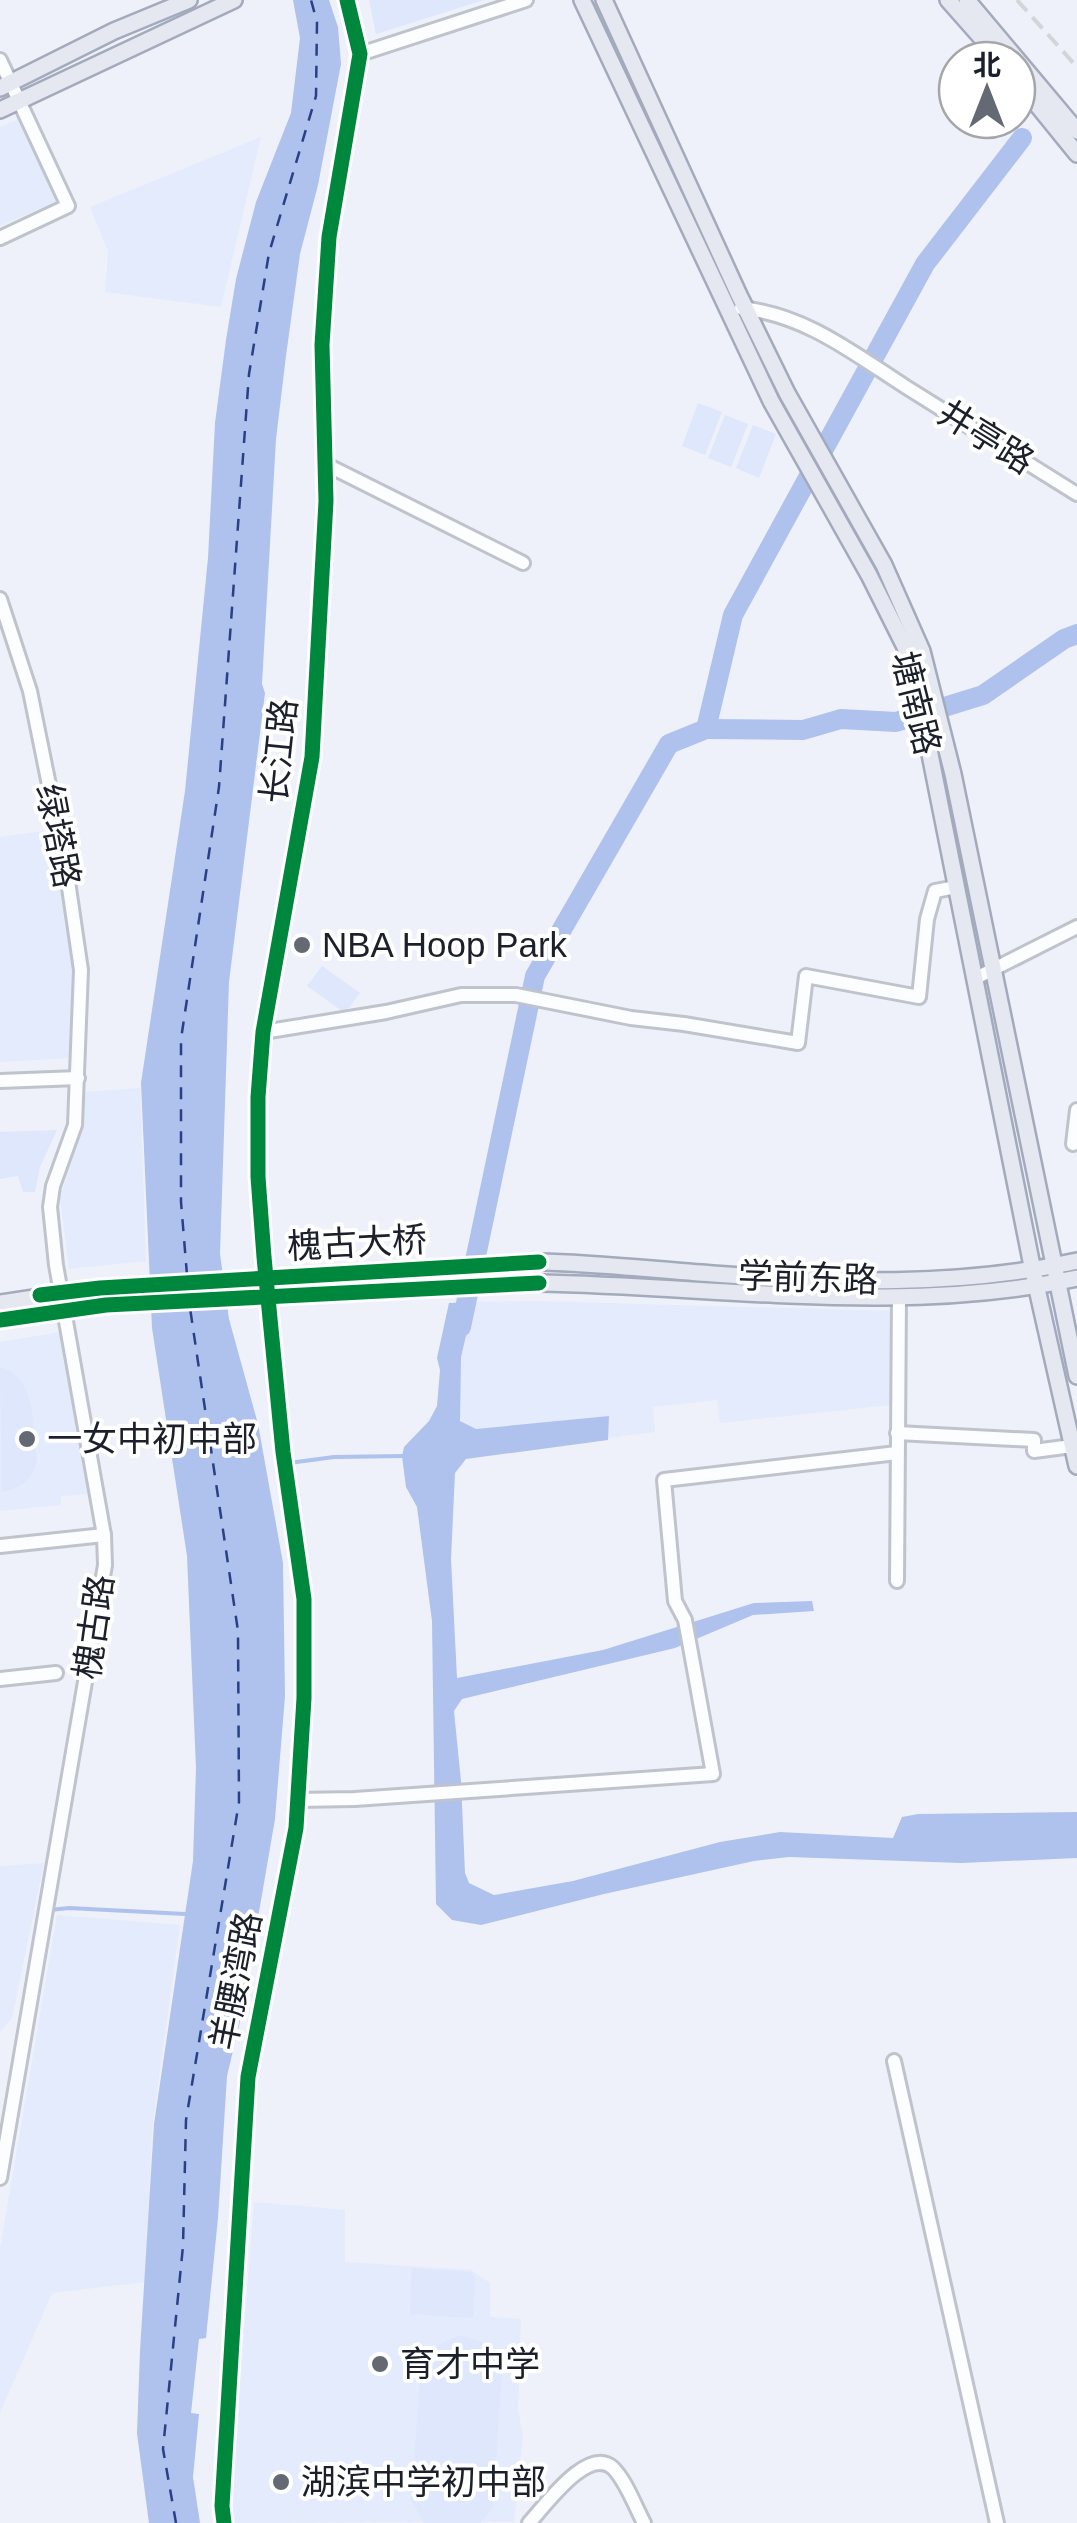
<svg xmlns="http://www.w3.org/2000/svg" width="1077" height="2523" font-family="Arial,'Noto Sans SC',sans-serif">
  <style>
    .built { fill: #e4ebfc }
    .green { fill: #dee7fb }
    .water { fill: #afc1ed }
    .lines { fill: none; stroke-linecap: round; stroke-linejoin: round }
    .stream { stroke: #afc1ed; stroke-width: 4 }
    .river { stroke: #afc1ed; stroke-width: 20 }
    .ferry { stroke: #284186; stroke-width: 2.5; stroke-dasharray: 12 10; stroke-linecap: butt }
    .minor-casing { stroke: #bfc3cc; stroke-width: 18 }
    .major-casing { stroke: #a3aabc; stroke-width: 20 }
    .minor { stroke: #fcfdfe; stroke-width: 12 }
    .major { stroke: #e5e8f1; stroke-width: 15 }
    .rail { stroke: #d4d5d8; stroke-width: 4; stroke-dasharray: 15 8; stroke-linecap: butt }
    .major-bridge-casing { stroke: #a3aabc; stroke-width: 20; stroke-linecap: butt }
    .major-bridge { stroke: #e5e8f1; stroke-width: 15 }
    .cycleway-casing { stroke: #fff; stroke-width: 21 }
    .cycleway { stroke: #00873e; stroke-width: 15 }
    .poi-dot { fill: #656973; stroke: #fff; stroke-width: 4 }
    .labels { text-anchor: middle; stroke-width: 8; stroke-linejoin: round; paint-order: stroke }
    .street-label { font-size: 35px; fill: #1b202b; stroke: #fff }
    .poi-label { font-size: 35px; fill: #1b202b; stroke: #fff; text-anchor: start }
  </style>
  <rect width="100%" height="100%" fill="#eef1f9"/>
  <!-- built -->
  <g class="built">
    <polygon points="21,118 56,202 0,226 0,127"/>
    <polygon points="261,137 221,307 105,292 108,251 90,207"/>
    <polygon points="51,830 74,972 71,1058 0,1062 0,837"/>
    <polygon points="140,1088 146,1261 69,1269 60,1197 82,1130 84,1092"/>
    <polygon points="535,1301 894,1311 892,1405 720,1423 717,1400 653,1407 655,1432 608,1438 608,1416 476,1429 464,1426 458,1413 461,1357 474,1302"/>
    <polygon points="61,1332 89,1494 61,1496 61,1505 0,1511 0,1342"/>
    <polygon points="44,1863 12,2018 0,2032 0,1866"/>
    <polygon points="57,1915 180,1925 152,2129 145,2282 52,2293 0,2413 0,2249"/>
    <polygon points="254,2202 345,2210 345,2262 471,2270 490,2283 490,2317 521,2319 518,2409 523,2436 514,2522 232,2523 230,2506"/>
  </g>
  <!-- green -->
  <g class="green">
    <polygon points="369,0 484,0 376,34"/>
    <polygon points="698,403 722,412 705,455 682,446"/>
    <polygon points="725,415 748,424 731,467 708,458"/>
    <polygon points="753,425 776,434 759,478 736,468"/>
    <polygon points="322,966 360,993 345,1013 307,986"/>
    <polygon points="57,1130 40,1167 35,1192 23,1192 18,1176 0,1179 0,1132"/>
    <path d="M0 1367C37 1377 32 1427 37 1459 33 1479 22 1488 2 1492Z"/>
    <polygon points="412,2268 470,2272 475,2277 473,2318 410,2314"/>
    <path d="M459 2336C480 2338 494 2347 502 2367L493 2506 481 2523H424L411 2500 421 2370C428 2352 440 2341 459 2336Z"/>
  </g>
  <!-- water -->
  <g class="water">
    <polygon points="293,0 329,0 338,27 341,64 318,185 300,254 286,356 276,439 262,684 265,693 229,982 220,1254 229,1319 258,1424 283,1563 285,1696 275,1819 241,2017 227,2076 218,2218 206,2338 199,2339 191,2413 199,2414 193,2477 200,2523 149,2523 137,2433 140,2351 154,2124 193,1861 196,1768 187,1556 152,1328 141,1083 185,791 208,558 215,423 226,340 236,279 256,202 291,113 300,38"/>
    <polygon points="474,1302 461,1357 460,1421 476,1429 609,1416 608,1440 466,1459 455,1473 451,1559 457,1678 603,1650 754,1603 812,1601 814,1611 753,1615 675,1648 462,1699 454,1711 461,1781 465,1873 469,1883 494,1895 573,1881 720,1842 780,1832 893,1838 902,1817 918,1814 1077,1812 1077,1858 961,1863 789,1857 754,1861 604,1894 481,1925 452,1920 436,1904 432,1621 417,1507 406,1487 402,1456 404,1447 429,1421 437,1406 440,1370 437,1358 449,1303"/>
  </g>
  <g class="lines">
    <!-- stream -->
    <g class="stream">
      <polyline points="289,1463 334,1457 404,1456"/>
      <polyline points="50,1910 69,1908 185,1914"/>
    </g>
    <!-- river -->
    <g class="river">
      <polyline points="706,729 803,730 841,719 896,722 983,695 1064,639 1077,634"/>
      <polyline points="461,1327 535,976 669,744 706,729 733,615 925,264 1022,138"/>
    </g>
    <!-- ferry -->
    <g class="ferry">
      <polyline points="187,1275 181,1202 181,1039 219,787 249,374 269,253 316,96 317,22 311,0"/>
      <polyline points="176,2523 163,2449 183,2246 186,2120 239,1802 238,1631 190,1308"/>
    </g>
    <defs>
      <g id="minor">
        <polyline points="360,54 526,0"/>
        <polyline points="0,60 68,206 0,238"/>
        <path d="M741 308C806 315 853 353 906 387 963 423 1020 458 1077 494"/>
        <polyline points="325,464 523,563"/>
        <polyline points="0,599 30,691 67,874 81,970 75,1125 53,1186 50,1207 56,1265 104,1535 105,1565 0,2178"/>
        <polyline points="974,979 1077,927"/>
        <polyline points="263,1032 386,1012 461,995 516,995 631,1018 684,1024 798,1043 806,976 919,997 927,919 935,891 956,887"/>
        <polyline points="0,1081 78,1078"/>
        <polyline points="1073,1144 1077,1110"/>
        <polyline points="897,1433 1034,1440 1034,1451 1072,1446"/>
        <polyline points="0,1546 104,1535"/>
        <polyline points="897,1581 899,1297"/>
        <polyline points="0,1679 56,1673"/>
        <polyline points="297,1800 355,1799 713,1774 690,1647 685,1620 675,1601 664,1480 897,1453"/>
        <polyline points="894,2061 997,2523"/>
        <polyline points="224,2523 222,2506 248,2077 296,1828 304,1698 304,1599 283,1452 264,1257 258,1177 258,1097 263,1032 312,757 326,501 322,345 329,237 360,54 347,0"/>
        <path d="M529 2523C545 2506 588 2445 613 2468 626 2481 635 2506 644 2523"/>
      </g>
      <g id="major">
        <polyline points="582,0 771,401 869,575 911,659 1033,1271 1077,1466"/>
        <polyline points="604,0 739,295 787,393 884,565 922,651 953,774 1077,1376"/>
        <polyline points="948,0 1001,60"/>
        <polyline points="967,0 1077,131"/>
        <polyline points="1017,80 1077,154"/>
        <polyline points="0,88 114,31 189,0"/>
        <polyline points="0,110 234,0"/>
        <path d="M539 1262C597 1263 655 1270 713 1274 833 1283 959 1287 1077 1261"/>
        <path d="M539 1283C718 1286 900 1316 1077 1278"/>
      </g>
    </defs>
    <!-- minor casing -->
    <use href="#minor" class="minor-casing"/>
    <!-- major casing -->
    <use href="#major" class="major-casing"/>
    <!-- minor -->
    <use href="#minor" class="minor"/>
    <!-- major -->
    <use href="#major" class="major"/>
    <!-- rail -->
    <polyline class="rail" points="1017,0 1077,67"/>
    <defs>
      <g id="major-bridge">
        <polyline points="0,1303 100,1288 539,1262"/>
        <polyline points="0,1320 106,1305 539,1283"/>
      </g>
    </defs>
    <!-- major-bridge casing -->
    <use href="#major-bridge" class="major-bridge-casing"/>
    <!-- major-bridge -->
    <use href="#major-bridge" class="major-bridge"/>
    <defs>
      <g id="cycleway">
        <polyline points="40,1295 100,1288 539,1262"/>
        <polyline points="0,1320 106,1305 539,1283"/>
        <polyline points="224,2523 222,2506 248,2077 296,1828 304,1698 304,1599 283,1452 264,1257 258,1177 258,1097 263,1032 312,757 326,501 322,345 329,237 360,54 347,0"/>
      </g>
    </defs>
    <!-- cycleway casing -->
    <use href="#cycleway" class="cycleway-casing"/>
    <!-- cycleway -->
    <use href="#cycleway" class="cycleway"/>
  </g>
  <!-- markers -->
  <g class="poi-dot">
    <circle cx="302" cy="945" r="10"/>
    <circle cx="27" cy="1439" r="10"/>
    <circle cx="380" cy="2364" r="10"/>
    <circle cx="281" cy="2482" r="10"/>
  </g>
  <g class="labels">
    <!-- street labels -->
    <g class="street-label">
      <text transform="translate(986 437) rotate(32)" y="12">井亭路</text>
      <text transform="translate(916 703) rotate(76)" y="12">塘南路</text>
      <text transform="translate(279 751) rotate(-84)" y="12">长江路</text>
      <text transform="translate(58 836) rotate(79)" y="12">绿塔路</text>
      <text transform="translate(357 1243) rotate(-3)" y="12">槐古大桥</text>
      <text transform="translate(808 1278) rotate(2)" y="12">学前东路</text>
      <text transform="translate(94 1627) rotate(-82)" y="12">槐古路</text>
      <text transform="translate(236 1981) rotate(-79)" y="12">羊腰湾路</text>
    </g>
    <!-- poi labels -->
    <g class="poi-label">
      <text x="322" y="957">NBA Hoop Park</text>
      <text x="47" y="1451">一女中初中部</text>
      <text x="400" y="2376">育才中学</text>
      <text x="301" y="2494">湖滨中学初中部</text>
    </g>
  </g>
  <!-- north arrow -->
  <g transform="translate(987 90)"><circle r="48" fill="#ffffff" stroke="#a4a6aa" stroke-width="2.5"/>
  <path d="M0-8L18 38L0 25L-18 38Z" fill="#656973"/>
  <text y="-15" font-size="28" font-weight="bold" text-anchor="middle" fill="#1b202b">北</text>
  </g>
</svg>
